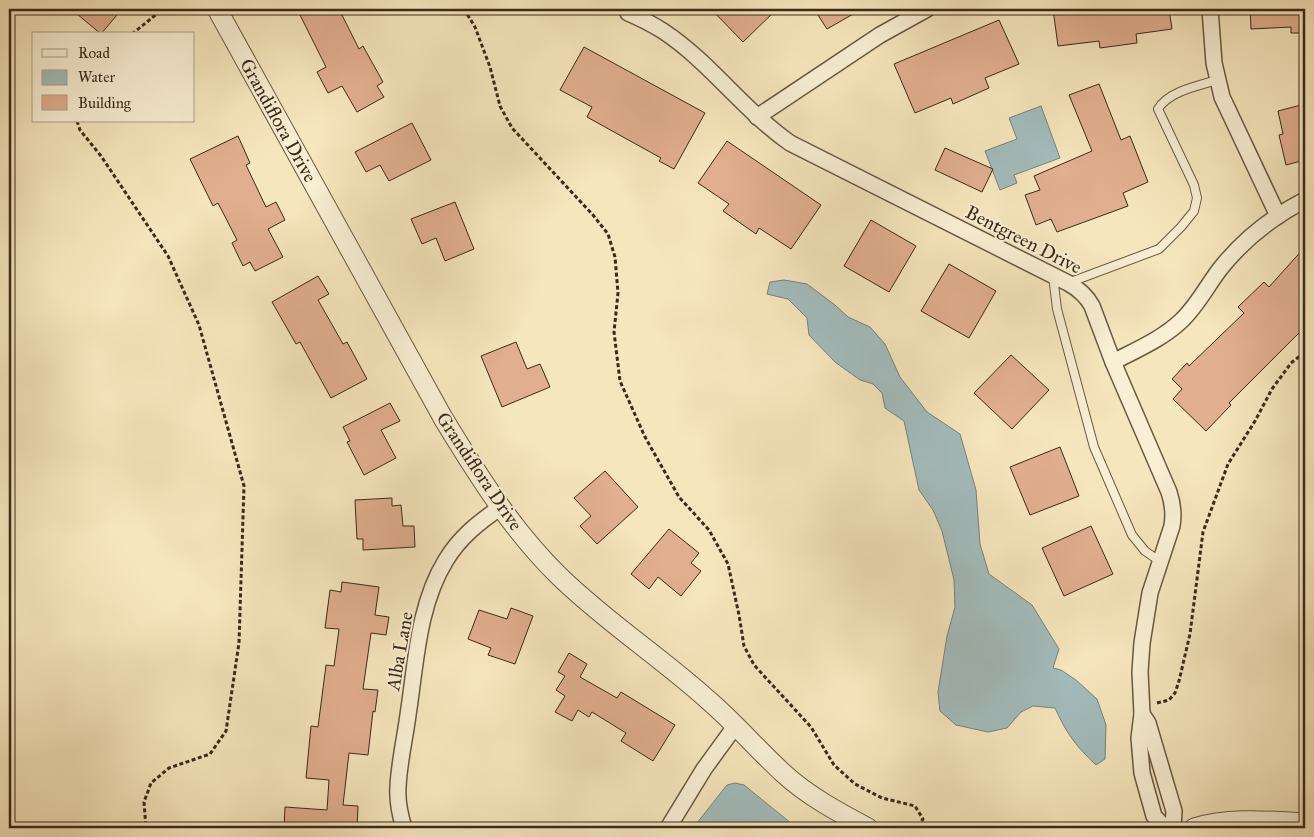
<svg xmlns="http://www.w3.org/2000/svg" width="1314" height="837" font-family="'IM FELL Great Primer',serif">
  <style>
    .water { fill: #a3bcbd; stroke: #79827c }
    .building { fill: #e1ae8f; stroke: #3a2a1a }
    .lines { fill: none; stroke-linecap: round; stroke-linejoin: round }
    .service-casing { stroke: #695943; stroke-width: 10 }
    .minor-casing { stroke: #695943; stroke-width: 18 }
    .tertiary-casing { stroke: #695943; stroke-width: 21 }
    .path { stroke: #3a2a1a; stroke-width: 3; stroke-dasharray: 4 2.5; stroke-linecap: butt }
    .service { stroke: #f9efd4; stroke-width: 8 }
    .minor { stroke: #f9efd4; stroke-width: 15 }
    .tertiary { stroke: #f9efd4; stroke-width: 19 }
    .labels { text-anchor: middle; stroke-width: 4; stroke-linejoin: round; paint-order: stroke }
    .street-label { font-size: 19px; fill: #3a2a1a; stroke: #f9efd4 }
  </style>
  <rect width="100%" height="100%" fill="#f6e6bd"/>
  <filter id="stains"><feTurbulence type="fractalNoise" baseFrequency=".004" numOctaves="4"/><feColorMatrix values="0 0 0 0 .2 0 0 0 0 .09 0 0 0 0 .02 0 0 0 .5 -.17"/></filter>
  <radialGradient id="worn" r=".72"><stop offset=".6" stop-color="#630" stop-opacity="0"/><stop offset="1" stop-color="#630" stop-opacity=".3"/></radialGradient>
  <!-- water -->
  <g class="water">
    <polygon points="1041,106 1060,158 1014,175 1017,183 1000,190 985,151 1017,139 1009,118"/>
    <path d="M784 280 807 284 835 305 848 317 870 327 885 344 900 377 927 412 960 434 976 490 980 544 989 574 1032 605 1059 649 1053 668 1061 670 1076 680 1097 699 1106 725 1105 759 1096 765C1075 745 1067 734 1055 708L1033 706 1021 712 1007 728 988 732 956 725 940 711 938 692 947 636 955 607 954 580 942 531 933 510 919 490 904 421 885 408 882 393 873 384 860 380 835 362 809 335 807 318 788 299 767 294 770 282Z"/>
    <polygon points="735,783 744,785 797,828 693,828 727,785"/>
  </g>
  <!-- building -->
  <g class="building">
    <polygon points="71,9 122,9 101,34"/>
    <polygon points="297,9 339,9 359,49 363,46 383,82 377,86 384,97 357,112 342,86 328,93 317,72 326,67"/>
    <polygon points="711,9 777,9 743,42"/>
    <polygon points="814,9 862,9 827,29"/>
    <polygon points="1053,9 1169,9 1172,29 1136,34 1137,43 1100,48 1099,41 1058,46"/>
    <polygon points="1250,9 1305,9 1305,33 1291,33 1291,27 1251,29"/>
    <polygon points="999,20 1019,64 985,78 989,88 953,104 951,98 915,113 894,64"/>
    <polygon points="584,47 705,113 674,169 659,161 661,158 587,117 592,107 560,90"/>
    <polygon points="1099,84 1121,140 1130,136 1148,182 1123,193 1128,206 1057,232 1051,219 1036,225 1025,195 1040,190 1034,176 1092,151 1069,95"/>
    <polygon points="1305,104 1305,160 1286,165 1279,135 1283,134 1278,111"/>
    <polygon points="412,123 431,160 389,181 380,165 366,172 355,152"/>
    <polygon points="238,136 250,163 246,165 266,207 276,202 285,220 268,229 283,257 255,271 250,262 243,266 232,243 237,240 218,203 213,206 190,159"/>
    <polygon points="727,141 821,205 791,249 759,228 756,234 723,211 729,204 698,183"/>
    <polygon points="945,148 993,169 982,192 935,170"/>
    <polygon points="455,202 474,249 445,261 436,238 422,244 411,219"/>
    <polygon points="871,220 916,246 889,292 844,266"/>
    <polygon points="1305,247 1305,327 1229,403 1231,405 1206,431 1173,399 1182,389 1172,379 1187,363 1189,366 1244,313 1238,307 1264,282 1269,287"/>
    <polygon points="949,264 996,291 969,338 921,311"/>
    <polygon points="318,276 329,294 318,300 343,344 347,342 367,379 331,398 300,342 296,344 272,302"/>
    <polygon points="516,342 527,369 540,364 550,387 502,407 481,356"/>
    <polygon points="1011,355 1049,390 1012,429 974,393"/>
    <polygon points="390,403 400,421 381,430 396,458 364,475 347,442 350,441 343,427"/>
    <polygon points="1060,447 1079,496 1030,515 1010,467"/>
    <polygon points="605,471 638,507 597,544 580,526 591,516 574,498"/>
    <polygon points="392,498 392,506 401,505 403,526 414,526 415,547 363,550 363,539 357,539 355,500"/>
    <polygon points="1091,526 1113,574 1064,596 1042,548"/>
    <polygon points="669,529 699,553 691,563 701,571 681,596 658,577 649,589 631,574"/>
    <polygon points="342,582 379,587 375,615 389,617 386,635 371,633 363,689 378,690 375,712 373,711 368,755 349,753 343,805 358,806 357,828 284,828 285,807 327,810 329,780 306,778 311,726 318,727 326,665 334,666 339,629 325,628 330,590 341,592"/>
    <polygon points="511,608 533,616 515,664 488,655 491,648 468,639 479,610 507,619"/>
    <polygon points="569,653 587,664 580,677 617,698 621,692 675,725 653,761 621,741 626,733 592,712 589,717 578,710 572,721 555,712 565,696 556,690 565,676 558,672"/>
  </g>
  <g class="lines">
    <defs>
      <g id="service">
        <polyline points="1053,276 1057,309 1094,447 1132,535 1145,551 1161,562"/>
        <path d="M1068 283 1159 249 1181 227 1194 211 1197 198 1194 185 1158 109C1169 91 1198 86 1217 80"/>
      </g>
      <g id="minor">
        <polyline points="1210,9 1214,63 1222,97 1278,216"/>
        <path d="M628 13C640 18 652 24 663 31 710 62 743 110 790 143L1068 283C1079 289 1086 295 1092 306L1113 362 1169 492C1173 504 1174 514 1172 526L1150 593 1142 643 1140 672 1142 714 1139 738 1142 773 1154 816 1165 828"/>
        <polyline points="757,117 880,35 927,9"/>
        <path d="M1113 362C1136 350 1162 339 1181 321 1197 306 1207 286 1220 269 1243 240 1272 217 1305 200"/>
        <polyline points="1142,714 1148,723 1174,811 1173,828"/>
        <path d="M404 828C400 815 397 801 398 787 399 763 405 738 408 715 416 663 418 605 446 560 460 537 479 522 501 507"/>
        <polyline points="668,828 704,769 736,725"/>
      </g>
      <g id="tertiary">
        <path d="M217 9 443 418C477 474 512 530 559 576 605 621 659 656 707 699 734 722 757 749 783 773 808 796 838 812 868 828"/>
        <path d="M1194 828C1229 817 1269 821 1305 823"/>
      </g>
    </defs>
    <!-- service casing -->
    <use href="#service" class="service-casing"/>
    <!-- minor casing -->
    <use href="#minor" class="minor-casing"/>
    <!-- tertiary casing -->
    <use href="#tertiary" class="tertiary-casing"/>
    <!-- path -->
    <g class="path">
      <polyline points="464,9 475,27 490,67 500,106 512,128 593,215 608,234 615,257 618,293 614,332 620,381 645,437 679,497 709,530 728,564 739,615 744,646 754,665 811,727 834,765 855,784 882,798 915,806 923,819 916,828"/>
      <polyline points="132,34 163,9"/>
      <polyline points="77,121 80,130 101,156 168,256 199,325 244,486 239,643 226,731 210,754 169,768 151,783 144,802 146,828"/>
      <polyline points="1157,703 1169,700 1175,693 1179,681 1190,634 1203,532 1228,464 1255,421 1272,389 1291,363 1305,352"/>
    </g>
    <!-- service -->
    <use href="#service" class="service"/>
    <!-- minor -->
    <use href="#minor" class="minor"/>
    <!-- tertiary -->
    <use href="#tertiary" class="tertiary"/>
  </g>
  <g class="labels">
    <!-- street labels -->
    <g class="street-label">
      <text transform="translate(279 120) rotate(61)" y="7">Grandiflora Drive</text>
      <text transform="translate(1024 239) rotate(27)" y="7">Bentgreen Drive</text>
      <text transform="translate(480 471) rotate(56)" y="7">Grandiflora Drive</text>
      <text transform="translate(399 651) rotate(-80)" y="7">Alba Lane</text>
    </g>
  </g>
  <!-- margin -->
  <rect width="1314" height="837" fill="none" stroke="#f6e6bd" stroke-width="30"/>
  <rect x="10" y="10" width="1294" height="817" fill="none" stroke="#3a2a1a" stroke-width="2.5"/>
  <rect x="15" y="15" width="1284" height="807" fill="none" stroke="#3a2a1a"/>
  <!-- legend -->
  <rect x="32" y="32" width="162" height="90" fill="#f9efd4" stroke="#ada08a"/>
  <rect x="42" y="49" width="25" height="8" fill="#f9efd4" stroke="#ada08a"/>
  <text x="78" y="58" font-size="15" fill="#3a2a1a">Road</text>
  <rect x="42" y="70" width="25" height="15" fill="#a3bcbd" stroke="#ada08a"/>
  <text x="78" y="82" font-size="15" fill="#3a2a1a">Water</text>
  <rect x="42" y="95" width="25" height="15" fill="#e1ae8f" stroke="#ada08a"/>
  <text x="78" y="108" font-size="15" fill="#3a2a1a">Building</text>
  <rect width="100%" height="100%" filter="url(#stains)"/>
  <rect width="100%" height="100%" fill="url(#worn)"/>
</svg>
